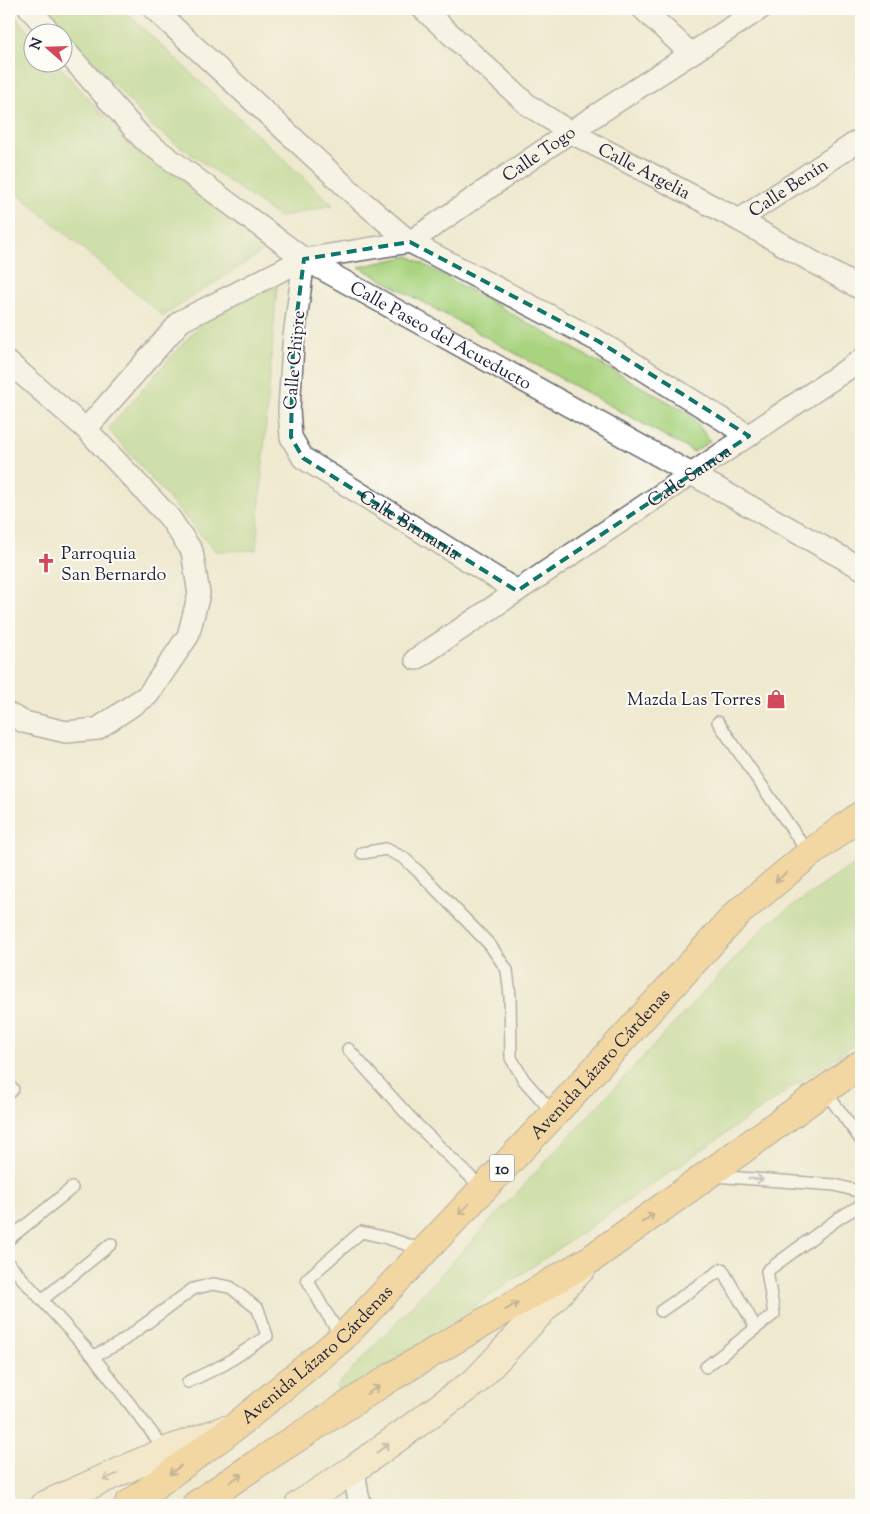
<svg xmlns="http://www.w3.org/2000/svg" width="870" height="1514" font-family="'Sorts Mill Goudy',serif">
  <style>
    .green { fill: #a9d37e; stroke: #667a5c }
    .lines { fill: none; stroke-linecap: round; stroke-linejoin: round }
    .lane-casing { stroke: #6a686f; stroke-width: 14 }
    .street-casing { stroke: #6a686f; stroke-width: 24 }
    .secondary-casing { stroke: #6a686f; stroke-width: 30 }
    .highway-casing { stroke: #6a686f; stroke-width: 30 }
    .lane { stroke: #fff; stroke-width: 11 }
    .street { stroke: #fff; stroke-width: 21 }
    .secondary { stroke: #fbe6c4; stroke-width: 28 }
    .highway { stroke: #f6c06b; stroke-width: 28 }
    .oneway { stroke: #8c7153 }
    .oneway2 { stroke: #9c9ca7 }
    .oneway3 { stroke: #998e86 }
    .marked { fill: none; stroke: #0f766e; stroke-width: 4; stroke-dasharray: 10 6; stroke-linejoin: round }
    .labels { text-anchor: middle; stroke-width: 4; stroke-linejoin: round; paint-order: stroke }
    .shield { fill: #fdfcf7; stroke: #646373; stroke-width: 1 }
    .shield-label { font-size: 16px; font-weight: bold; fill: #22223b }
    .street-label { font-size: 18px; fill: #22223b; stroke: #fdfcf7 }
    .poi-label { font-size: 18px; fill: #22223b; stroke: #fdfcf7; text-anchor: start }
  </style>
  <rect width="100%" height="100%" fill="#fdfcf7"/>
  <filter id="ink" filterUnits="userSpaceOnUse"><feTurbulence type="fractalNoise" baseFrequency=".02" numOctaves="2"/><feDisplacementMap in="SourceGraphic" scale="10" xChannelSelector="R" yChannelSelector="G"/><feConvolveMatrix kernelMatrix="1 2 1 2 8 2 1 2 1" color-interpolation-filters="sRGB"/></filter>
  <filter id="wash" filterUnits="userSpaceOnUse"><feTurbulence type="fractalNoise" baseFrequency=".0096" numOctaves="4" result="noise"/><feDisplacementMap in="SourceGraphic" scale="20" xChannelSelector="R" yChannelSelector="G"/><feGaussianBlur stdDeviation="1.12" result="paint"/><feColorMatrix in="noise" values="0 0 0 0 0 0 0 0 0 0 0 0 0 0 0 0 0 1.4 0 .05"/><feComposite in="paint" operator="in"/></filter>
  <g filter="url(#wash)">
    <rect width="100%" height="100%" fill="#efe9cf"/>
    <!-- green -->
    <g class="green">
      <polygon points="9,9 32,36 32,62 56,63 103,115 154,159 271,246 163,316 9,186"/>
      <polygon points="45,9 122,9 333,205 279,217 152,126"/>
      <polygon points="409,256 690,414 710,441 694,452 359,267"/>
      <polygon points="277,286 256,550 215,551 108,429 203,321"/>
      <polygon points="861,859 861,1040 342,1398 336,1387 767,924"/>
    </g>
  </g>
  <g filter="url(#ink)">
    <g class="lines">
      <defs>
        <g id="lane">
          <polyline points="718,722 809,854"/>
          <polyline points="362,853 386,849 404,858 422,875 490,945 507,970 510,996 511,1058 524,1080 554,1114"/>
          <polyline points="348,1049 415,1123 483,1189"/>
          <polyline points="825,1091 861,1140"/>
          <polyline points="9,1093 13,1089"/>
          <polyline points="714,1176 835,1185 861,1192"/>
          <polyline points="9,1239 72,1188"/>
          <polyline points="9,1264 93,1356 166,1451"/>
          <polyline points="42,1300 111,1244"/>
          <polyline points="661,1311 722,1269 756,1328"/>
          <polyline points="342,1338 322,1306 307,1279 361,1232 387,1238 424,1250"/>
          <polyline points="93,1356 118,1344 193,1289 213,1284 230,1287 258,1309 267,1336 225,1364 188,1382"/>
          <polyline points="706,1367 774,1314 767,1271 839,1218 861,1205"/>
        </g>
        <g id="street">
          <polyline points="30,9 50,32"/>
          <polyline points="154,9 357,197 410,242 598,341 749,436"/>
          <path id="s1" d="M423 9 528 105 570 132 739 220 861 289"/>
          <polyline points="643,9 690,53"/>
          <path id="s2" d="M62 47 143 139 304 259 861 568"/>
          <path id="s3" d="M739 220 861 139"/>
          <path id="s4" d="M304 259 293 345 289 410 291 437 303 458 517 591"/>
          <polyline points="9,363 86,429 169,517 192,551 199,594 188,636 148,695 97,729 66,732 24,722 9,714"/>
          <path id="s5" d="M86 429 181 321 304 259 410 242 570 132 760 9"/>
          <path id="s6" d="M416 659 861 360"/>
          <polyline points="354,1469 358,1496 361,1505"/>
        </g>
        <g id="secondary">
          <polyline points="45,1505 166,1451 225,1430"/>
          <polyline points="299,1505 354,1469 476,1381 582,1268"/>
        </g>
        <g id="highway">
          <path id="s7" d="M128 1505 236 1426 342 1338 554 1114 738 913 809 854 861 815"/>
          <polyline points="196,1505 255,1465 393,1376 591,1259 861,1064"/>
        </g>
      </defs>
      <!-- lane casing -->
      <use href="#lane" class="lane-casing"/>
      <!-- street casing -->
      <use href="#street" class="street-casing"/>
      <!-- secondary casing -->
      <use href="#secondary" class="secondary-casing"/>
      <!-- highway casing -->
      <use href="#highway" class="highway-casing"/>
      <!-- lane -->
      <use href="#lane" class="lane"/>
      <!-- street -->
      <use href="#street" class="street"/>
      <!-- secondary -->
      <use href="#secondary" class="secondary"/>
      <!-- highway -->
      <use href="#highway" class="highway"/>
    </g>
    <!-- one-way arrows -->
    <defs><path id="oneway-shaft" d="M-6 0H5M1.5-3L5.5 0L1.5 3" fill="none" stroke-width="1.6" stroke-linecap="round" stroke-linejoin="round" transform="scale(1.25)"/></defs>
    <g class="oneway">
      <use href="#oneway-shaft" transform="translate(781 877) rotate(140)"/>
      <use href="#oneway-shaft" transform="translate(464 1209) rotate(133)"/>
      <use href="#oneway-shaft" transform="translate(648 1218) rotate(-36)"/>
      <use href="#oneway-shaft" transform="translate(512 1306) rotate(-31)"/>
      <use href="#oneway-shaft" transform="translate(373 1390) rotate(-32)"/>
      <use href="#oneway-shaft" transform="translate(175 1470) rotate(144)"/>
      <use href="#oneway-shaft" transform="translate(236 1478) rotate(-35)"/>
    </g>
    <use class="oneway2" href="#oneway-shaft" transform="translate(756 1179) rotate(4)"/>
    <g class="oneway3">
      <use href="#oneway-shaft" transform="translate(383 1448) rotate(-36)"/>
      <use href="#oneway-shaft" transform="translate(110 1477) rotate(156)"/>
    </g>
  </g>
  <!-- marked area -->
  <path d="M0 0H870V1514H0ZM410 242 598 341 749 436 517 591 303 458 291 437 293 345 304 259Z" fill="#efe9cf" fill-opacity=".55" fill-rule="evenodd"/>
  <path class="marked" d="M410 242 598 341 749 436 517 591 303 458 291 437 293 345 304 259Z"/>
  <!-- icons -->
  <defs>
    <symbol id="church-bare" viewBox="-9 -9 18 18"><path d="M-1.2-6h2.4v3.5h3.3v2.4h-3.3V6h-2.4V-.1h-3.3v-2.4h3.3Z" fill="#d1495b" stroke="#fdfcf7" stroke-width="2.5" paint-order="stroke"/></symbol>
    <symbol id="shop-bare" viewBox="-9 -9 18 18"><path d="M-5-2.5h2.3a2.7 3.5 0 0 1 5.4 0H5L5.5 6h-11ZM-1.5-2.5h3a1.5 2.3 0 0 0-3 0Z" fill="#d1495b" stroke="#fdfcf7" stroke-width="2.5" paint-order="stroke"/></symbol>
  </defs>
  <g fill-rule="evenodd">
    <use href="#church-bare" x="32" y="549" width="28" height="28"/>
    <use href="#shop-bare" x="762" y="685" width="28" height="28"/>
  </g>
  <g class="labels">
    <!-- shield labels -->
    <rect class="shield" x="489.5" y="1154.5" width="25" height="27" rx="4"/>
    <g class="shield-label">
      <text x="502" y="1174">10</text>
    </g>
    <!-- street labels -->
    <g class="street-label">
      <text dy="6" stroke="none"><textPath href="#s5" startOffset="545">Calle Togo</textPath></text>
      <text dy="6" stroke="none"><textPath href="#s1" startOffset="276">Calle Argelia</textPath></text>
      <text dy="6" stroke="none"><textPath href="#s3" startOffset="59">Calle Benín</textPath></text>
      <text dy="6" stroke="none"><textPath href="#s2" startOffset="480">Calle Paseo del Acueducto</textPath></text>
      <text transform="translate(294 360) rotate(-85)" y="6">Calle Chipre</text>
      <text dy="6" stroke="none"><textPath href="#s6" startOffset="329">Calle Samoa</textPath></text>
      <text dy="6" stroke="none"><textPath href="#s4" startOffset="329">Calle Birmania</textPath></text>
      <text dy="6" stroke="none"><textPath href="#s7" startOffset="648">Avenida Lázaro Cárdenas</textPath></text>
      <text dy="6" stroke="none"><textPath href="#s7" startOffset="242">Avenida Lázaro Cárdenas</textPath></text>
    </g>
    <!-- poi labels -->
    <g class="poi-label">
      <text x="61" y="559">Parroquia<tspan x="61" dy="21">San Bernardo</tspan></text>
      <text x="761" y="705" text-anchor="end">Mazda Las Torres</text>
    </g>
  </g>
  <!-- margin -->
  <rect width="870" height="1514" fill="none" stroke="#fdfcf7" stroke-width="30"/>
  <!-- north arrow -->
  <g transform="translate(48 48) rotate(290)"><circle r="24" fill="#fdfcf7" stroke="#a5a5ac"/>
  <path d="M0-4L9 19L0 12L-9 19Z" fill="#d1495b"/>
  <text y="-8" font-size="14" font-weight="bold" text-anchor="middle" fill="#22223b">N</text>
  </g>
</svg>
